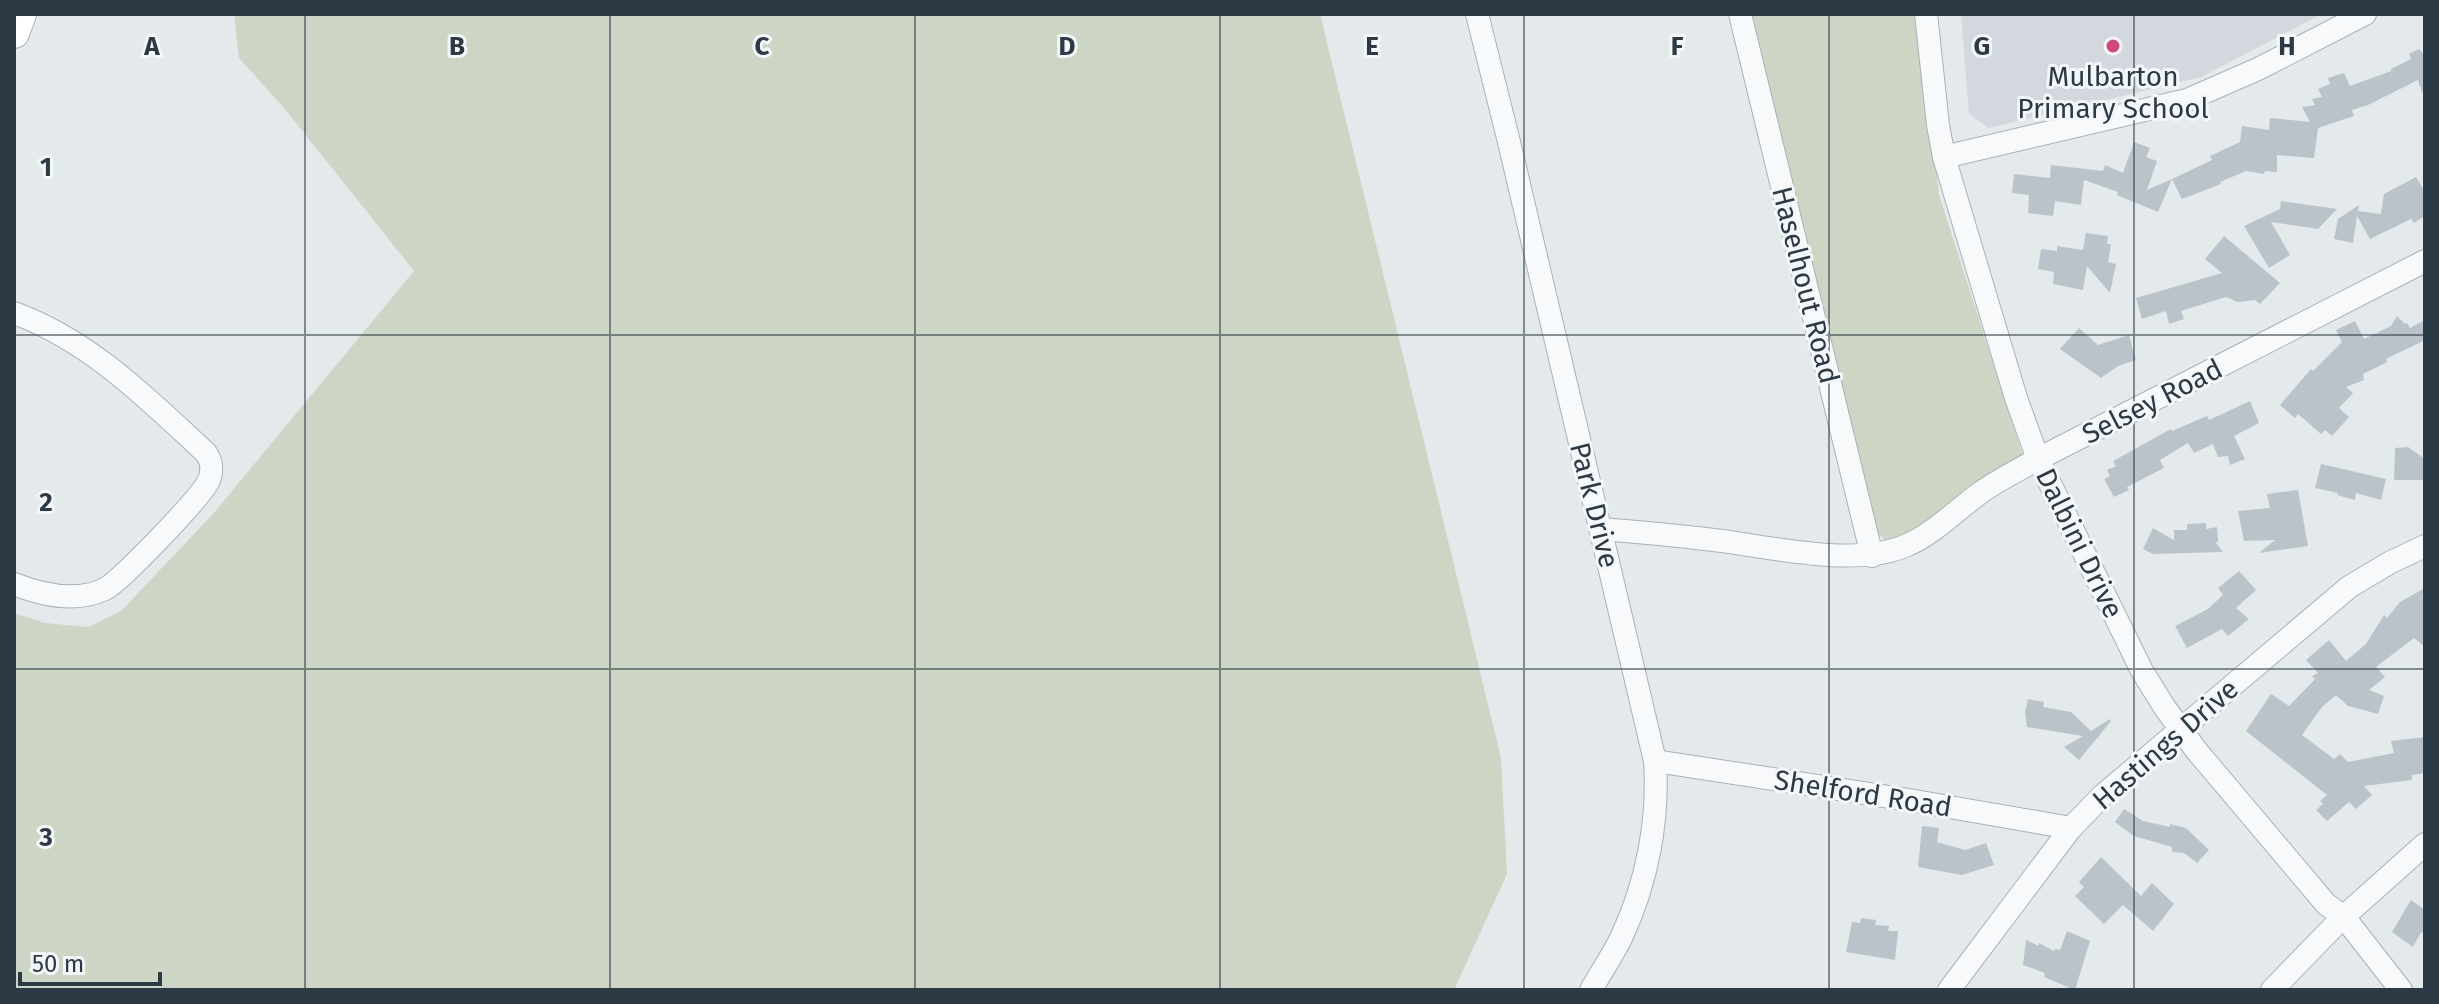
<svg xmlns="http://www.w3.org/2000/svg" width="2439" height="1004" font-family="'Fira Sans',sans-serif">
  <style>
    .built { fill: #d2d8de }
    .green { fill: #cdd6c5 }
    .building { fill: #bbc3ca }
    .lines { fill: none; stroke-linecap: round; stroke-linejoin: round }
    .street-casing { stroke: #a9b1b7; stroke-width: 24 }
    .secondary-casing { stroke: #a9b1b7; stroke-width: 32 }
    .street { stroke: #f7f9fa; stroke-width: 22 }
    .secondary { stroke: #fff; stroke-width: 30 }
    .grid { fill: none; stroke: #2b3a45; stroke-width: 2; stroke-opacity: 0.55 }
    .poi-dot { fill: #d2487a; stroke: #f4f7f9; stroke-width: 3 }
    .labels { text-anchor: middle; stroke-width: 6; stroke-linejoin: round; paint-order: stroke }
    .poi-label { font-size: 28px; fill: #2b3a45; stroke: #f4f7f9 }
    .street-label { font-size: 28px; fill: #2b3a45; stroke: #f4f7f9 }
    .grid-label { font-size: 26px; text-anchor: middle; font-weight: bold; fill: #2b3a45; stroke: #f4f7f9; stroke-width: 6; stroke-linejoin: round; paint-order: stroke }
  </style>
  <rect width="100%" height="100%" fill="#e4e9ec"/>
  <!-- built -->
  <polygon class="built" points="1961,14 2322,14 2201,77 1989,128 1969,114"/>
  <!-- green -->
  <g class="green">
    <polygon points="234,14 1320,14 1501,758 1507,874 1454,990 14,990 14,613 45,623 88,627 121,611 213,514 414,271 285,109 239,58"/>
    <polygon points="1747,14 1919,14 1939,195 2023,456 1932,529 1886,541 1877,532"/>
  </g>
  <!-- building -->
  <g class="building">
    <polygon points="2419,49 2423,53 2425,52 2425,92 2422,92 2418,80 2368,105 2352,110 2354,116 2318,128 2314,158 2277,155 2277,172 2265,171 2264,174 2246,171 2220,182 2221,184 2182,199 2172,179 2212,160 2210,156 2240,142 2242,126 2269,130 2270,118 2310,122 2302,107 2315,105 2312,99 2322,97 2318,89 2330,84 2328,78 2344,73 2350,86 2391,71 2391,69 2411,59 2409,54"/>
    <polygon points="2134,142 2150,148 2146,157 2157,161 2147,190 2172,179 2158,212 2117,195 2118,192 2084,180 2081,205 2055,201 2053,216 2028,213 2029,195 2012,193 2014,174 2050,178 2051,165 2103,171 2105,165 2123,173"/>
    <polygon points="2416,177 2425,192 2425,216 2414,223 2411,219 2370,239 2357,216 2353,243 2334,239 2338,219 2359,205 2358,211 2381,214 2384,194"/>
    <polygon points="2281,201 2337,209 2318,229 2271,222 2290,255 2269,268 2244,226 2280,209"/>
    <polygon points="2086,233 2108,236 2107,244 2111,244 2108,262 2116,264 2110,293 2087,266 2083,290 2053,284 2054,272 2038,269 2041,249 2057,251 2057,246 2083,250"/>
    <polygon points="2224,236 2280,283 2260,304 2255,300 2238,302 2226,297 2181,311 2184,319 2169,324 2166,311 2142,319 2136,298 2222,273 2205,259"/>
    <polygon points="2397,316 2405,324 2407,323 2410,328 2425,320 2425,340 2386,359 2387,362 2363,374 2364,380 2346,387 2353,393 2339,408 2349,417 2332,436 2325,430 2321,434 2298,414 2295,418 2280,405 2311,369 2313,371 2342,342 2336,330 2355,321 2364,339 2391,326"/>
    <polygon points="2079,328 2098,345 2129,335 2136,360 2118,366 2101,378 2060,349"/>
    <polygon points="2250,401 2259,423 2234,436 2245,459 2230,465 2228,456 2218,457 2213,444 2194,453 2188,443 2160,460 2164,468 2127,487 2129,490 2114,497 2104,479 2110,476 2107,470 2116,466 2113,461 2171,429 2172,431 2207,416 2209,420"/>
    <polygon points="2408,447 2425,459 2425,480 2394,480 2395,448"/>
    <polygon points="2321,464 2386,479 2381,500 2356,493 2355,500 2337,495 2338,493 2315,488"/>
    <polygon points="2298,490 2308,546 2259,553 2275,540 2244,541 2238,511 2270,508 2267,494"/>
    <polygon points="2206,523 2206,529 2217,527 2218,542 2215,542 2223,552 2153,554 2143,549 2153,528 2174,540 2174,530 2187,530 2187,524"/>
    <polygon points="2239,571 2256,590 2236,608 2249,619 2228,636 2222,629 2187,648 2175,626 2208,609 2223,595 2218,588"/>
    <polygon points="2425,588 2425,647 2414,638 2376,667 2385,677 2369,690 2384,696 2378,714 2348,706 2336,695 2322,707 2302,735 2334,759 2340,754 2348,762 2394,753 2391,741 2425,737 2425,773 2412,775 2412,780 2364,786 2372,795 2356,809 2349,802 2327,821 2316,810 2323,804 2320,801 2327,795 2246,731 2271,694 2289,706 2315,679 2312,676 2318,673 2306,660 2329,640 2346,661 2366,644 2384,615 2387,618 2400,602"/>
    <polygon points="2028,699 2044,702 2043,707 2071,712 2091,731 2110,719 2111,721 2098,737 2100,738 2097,738 2079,760 2064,747 2083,736 2027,727 2025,712"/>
    <polygon points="2124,809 2143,821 2170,827 2170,824 2186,828 2209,850 2197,863 2184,853 2172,852 2172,847 2134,836 2115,822"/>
    <polygon points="1922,826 1939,828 1937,842 1965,850 1986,843 1994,865 1962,875 1918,867"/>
    <polygon points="2101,857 2141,896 2152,883 2174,904 2153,931 2123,905 2104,924 2075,896 2084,887 2079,882"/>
    <polygon points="2411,900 2425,910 2425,934 2421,932 2413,947 2392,932"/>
    <polygon points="1861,918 1876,920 1875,925 1889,926 1888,931 1898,931 1895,960 1846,952 1852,922 1860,923"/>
    <polygon points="2067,931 2090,941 2075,990 2044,977 2045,973 2023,965 2026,940 2039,946 2039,943 2054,951 2056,949 2060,950"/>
  </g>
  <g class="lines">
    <defs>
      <g id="street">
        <path d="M1477 14 1509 142 1655 761C1659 821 1647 882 1622 936 1613 955 1601 972 1591 990"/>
        <polyline points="1740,14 1872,556"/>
        <polyline points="1926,14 1938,125 1944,157 2016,398 2038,459 2142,671 2165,708 2196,750 2326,904 2344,917 2401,990"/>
        <polyline points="1944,157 2187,100 2258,69 2365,14"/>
        <path d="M14 313C89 340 148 399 206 453 212 461 213 472 208 482 200 498 120 582 105 589 76 603 42 595 14 584"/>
        <path d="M1600 529C1641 532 1682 536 1722 541 1776 548 1855 567 1905 546 1934 534 1955 511 1980 493 1998 480 2019 470 2038 459L2425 261"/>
        <polyline points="1655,761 1915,801 2071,828"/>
        <polyline points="1949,990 2071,828 2102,796 2349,587 2391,562 2425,546"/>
        <polyline points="2272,990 2340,920 2425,844"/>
      </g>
      <polyline id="secondary" points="14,33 21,14"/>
    </defs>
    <!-- street casing -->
    <use href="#street" class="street-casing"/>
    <!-- secondary casing -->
    <use href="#secondary" class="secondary-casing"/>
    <!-- street -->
    <use href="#street" class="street"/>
    <!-- secondary -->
    <use href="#secondary" class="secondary"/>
  </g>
  <!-- grid -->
  <path class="grid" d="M305 14V990M610 14V990M915 14V990M1220 14V990M1524 14V990M1829 14V990M2134 14V990M14 335H2425M14 669H2425"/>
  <!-- markers -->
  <circle class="poi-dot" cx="2113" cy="46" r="8"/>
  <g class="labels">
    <!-- poi labels -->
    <g class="poi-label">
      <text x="2113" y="86">Mulbarton<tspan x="2113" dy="32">Primary School</tspan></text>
    </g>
    <!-- street labels -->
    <g class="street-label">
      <text transform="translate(1806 285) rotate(76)" y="10">Haselhout Road</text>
      <text transform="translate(2152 401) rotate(-27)" y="10">Selsey Road</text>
      <text transform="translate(1595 505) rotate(76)" y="10">Park Drive</text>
      <text transform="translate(2080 543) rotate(64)" y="10">Dalbini Drive</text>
      <text transform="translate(2165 744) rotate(-41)" y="10">Hastings Drive</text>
      <text transform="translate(1863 793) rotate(9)" y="10">Shelford Road</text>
    </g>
  </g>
  <g class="grid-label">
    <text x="152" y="55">A</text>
    <text x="457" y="55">B</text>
    <text x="762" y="55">C</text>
    <text x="1067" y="55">D</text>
    <text x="1372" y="55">E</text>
    <text x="1677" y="55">F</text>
    <text x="1982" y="55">G</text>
    <text x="2287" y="55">H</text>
    <text x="46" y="176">1</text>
    <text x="46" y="511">2</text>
    <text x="46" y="846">3</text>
  </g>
  <!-- border -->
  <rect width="2439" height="1004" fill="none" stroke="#2b3a45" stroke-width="32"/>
  <!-- scale -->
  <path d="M20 972v12h140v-12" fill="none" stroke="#2b3a45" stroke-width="4"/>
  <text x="32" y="972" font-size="24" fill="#2b3a45" stroke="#f4f7f9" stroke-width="6" paint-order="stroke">50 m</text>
</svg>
